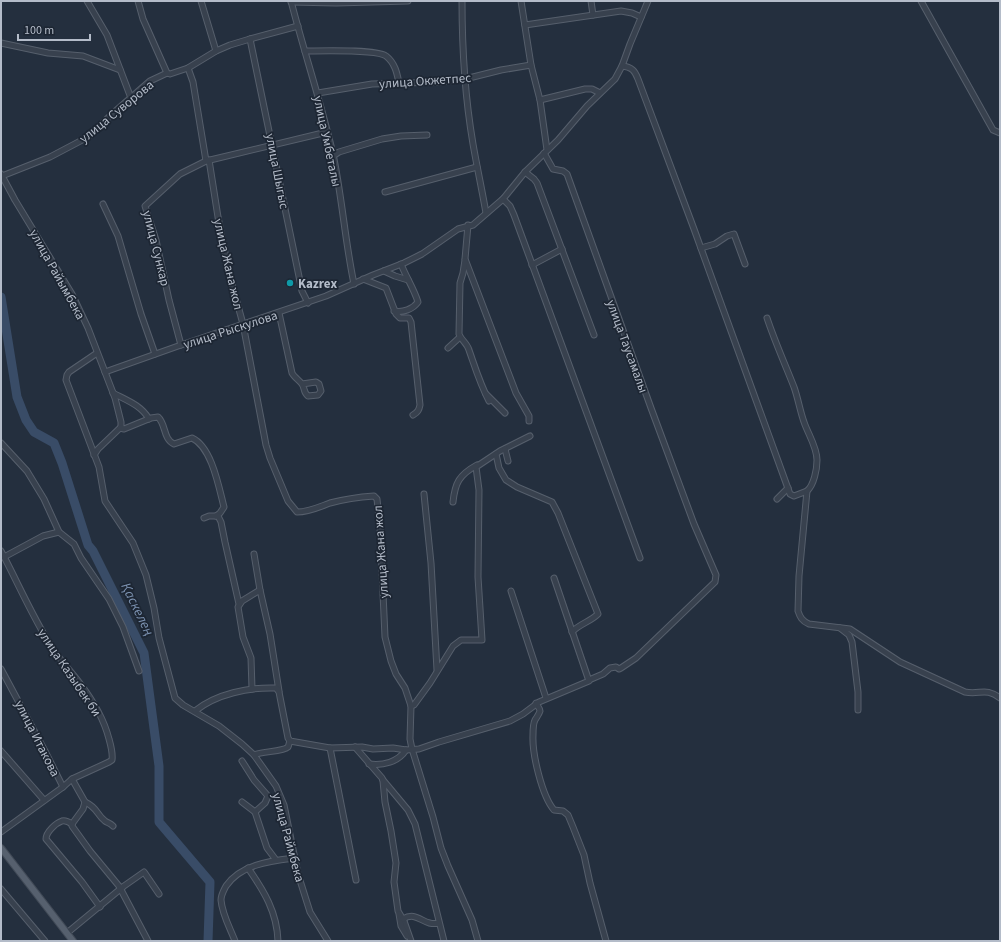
<svg xmlns="http://www.w3.org/2000/svg" width="1001" height="942" font-family="'Source Sans 3',sans-serif">
  <style>
    .lines { fill: none; stroke-linecap: round; stroke-linejoin: round }
    .river { stroke: #394c67; stroke-width: 9 }
    .minor-casing { stroke: #565f6c; stroke-width: 7 }
    .major-casing { stroke: #414a57; stroke-width: 8 }
    .minor { stroke: #38414e; stroke-width: 5 }
    .major { stroke: #56606e; stroke-width: 6 }
    .culture-dot { fill: #0f9aa8; stroke: #1d2633; stroke-width: 1.5 }
    .labels { text-anchor: middle; stroke-width: 3.5; stroke-linejoin: round; paint-order: stroke }
    .street-label { font-size: 13px; fill: #b4bcc9; stroke: #1d2633 }
    .poi-label { font-size: 13px; font-weight: bold; fill: #b4bcc9; stroke: #1d2633; text-anchor: start }
    .water-label { font-size: 14px; font-style: italic; fill: #7c92b1; stroke: #1d2633 }
  </style>
  <rect width="100%" height="100%" fill="#242f3e"/>
  <g class="lines">
    <!-- river -->
    <polyline class="river" points="1,297 17,397 26,420 34,432 54,443 62,463 88,545 93,551 144,653 159,766 159,822 210,882 208,941"/>
    <defs>
      <g id="minor">
        <polyline points="87,1 107,35 131,98"/>
        <polyline points="138,1 143,19 167,73"/>
        <polyline points="201,1 216,51"/>
        <path d="M291 1C304 52 321 102 333 154 342 197 345 241 354 284"/>
        <path d="M462 1C462 49 465 97 473 144 477 167 482 190 486 213"/>
        <polyline points="521,1 531,65 540,100 547,150"/>
        <polyline points="591,1 593,15"/>
        <polyline points="921,1 993,130 1000,133"/>
        <polyline points="291,2 336,3 408,1"/>
        <polyline points="525,25 621,11 632,13 641,17"/>
        <polyline points="250,39 302,291 308,303"/>
        <polyline points="1,43 48,53 83,56 120,70"/>
        <path d="M305 51C320 51 376 49 386 56 395 63 397 73 399 83"/>
        <path d="M622 66C632 67 635 71 638 79L694 229 790 494 794 496 807 491 799 576 798 611C800 617 802 621 809 624L850 629 900 662 965 692C980 695 986 687 1000 698"/>
        <polyline points="188,68 193,82 206,161"/>
        <polyline points="318,93 372,84 438,82 465,79 501,70 531,65"/>
        <polyline points="540,100 585,89 592,89 600,93"/>
        <polyline points="544,153 553,169 563,171 567,174 651,408 694,524 716,575 715,582 636,658 621,668 619,669 616,667 610,668 603,674 589,680"/>
        <polyline points="333,156 339,152 382,139 401,136 427,135"/>
        <path d="M209 160 218 217 229 273 243 324 266 445 270 458 288 501 297 512C309 512 319 507 330 503 345 499 360 497 374 496L377 499 380 527 385 637 391 661 396 674 405 688 411 706 414 705 430 683 453 646 461 640H482L478 577 479 490 476 467 500 451 530 436"/>
        <polyline points="525,172 534,179 537,183 594,335"/>
        <polyline points="1,174 15,200 72,294 88,328 115,398 121,422 121,427 98,449 94,455"/>
        <polyline points="2,176 50,157 88,137 111,115 150,81 167,73 170,74 188,68 216,51 230,45 250,39 298,26"/>
        <polyline points="385,192 477,167"/>
        <polyline points="503,199 510,206 514,215 640,558"/>
        <polyline points="103,204 118,236 141,314 155,354"/>
        <polyline points="468,225 465,259 516,393 529,416 529,421"/>
        <polyline points="701,248 715,244 727,236 734,234 745,264"/>
        <path d="M465 260 463 273 460 283 459 334C461 340 467 343 469 350 475 367 480 384 489 401"/>
        <polyline points="532,265 562,249"/>
        <polyline points="384,271 395,276 408,280"/>
        <path d="M363 279 386 288 396 314 400 318H409L411 322 420 405C419 410 418 412 413 415"/>
        <path d="M394 311C403 313 413 309 418 302 414 289 406 277 401 264"/>
        <path d="M279 313 292 373C294 377 299 380 302 384 305 388 303 392 308 396L318 395 321 391 319 384 316 382 302 384"/>
        <path d="M767 318C775 342 785 364 794 387 798 398 800 411 804 422 808 434 817 447 817 460 817 469 814 485 807 491"/>
        <polyline points="181,345 169,300 156,240 145,206 180,174 206,161 327,132"/>
        <polyline points="448,348 460,337"/>
        <polyline points="97,353 69,372 67,375 66,380 99,467 105,501 133,543 146,575 154,608 159,638 175,698 183,705 219,726 242,744 254,755 276,786 284,805 298,874 310,912 328,941"/>
        <polyline points="105,372 181,345 326,296 373,275 404,263 422,254 458,229 473,225 503,199 525,172 558,140 587,106 615,79 622,66 630,44 648,1"/>
        <path d="M113 393C126 400 141 405 149 419"/>
        <polyline points="486,394 505,413"/>
        <path d="M120 428 124 429 151 418 158 417C166 424 163 439 174 444L192 438C212 447 219 488 224 507L220 513 216 516"/>
        <polyline points="1,443 27,471 44,499 59,532 74,544 81,558 109,599 123,627 139,671"/>
        <polyline points="505,449 508,461"/>
        <path d="M496 454 499 468 506 480 517 487 552 502 558 513 598 614C590 622 579 624 572 632"/>
        <polyline points="424,494 431,563 437,670"/>
        <polyline points="777,499 788,488"/>
        <path d="M453 502C455 483 459 475 477 465"/>
        <polyline points="204,518 209,516 218,516 221,522 225,542 239,604"/>
        <path d="M1 551C18 583 32 616 51 646 59 659 70 670 79 682 92 699 104 719 109 739 111 746 113 753 112 760L109 762 72 779 63 787 1 832"/>
        <polyline points="4,557 43,536 59,532"/>
        <polyline points="260,590 270,634 279,691"/>
        <polyline points="511,591 546,698"/>
        <polyline points="840,628 849,635 852,642 858,692 858,710"/>
        <polyline points="1,669 46,753 63,787"/>
        <polyline points="252,689 251,658 243,637 238,607 242,601 260,590 254,554"/>
        <path d="M536 703C537 706 540 708 540 711 539 714 537 717 535 720 533 724 533 730 533 735 532 754 542 796 554 810L563 811 568 815 573 827 584 855 590 883 606 941"/>
        <polyline points="411,706 410,739 412,749 433,817 441,848 448,866 472,920 478,941"/>
        <path d="M195 711C216 694 249 687 276 688L279 692 288 738 290 741 330 748 362 747 373 749 393 748 406 750 419 749 439 742 510 721 523 714 539 702 589 681 554 578"/>
        <polyline points="355,747 382,778 383,781 385,802 391,831 396,863 394,882 398,911 404,921 411,941"/>
        <polyline points="330,748 356,880"/>
        <polyline points="1,751 44,800"/>
        <path d="M254 755C262 751 283 752 288 747 289 745 289 743 290 741"/>
        <polyline points="242,761 254,780 268,796 265,803 255,812"/>
        <path d="M369 764C383 766 398 762 406 750"/>
        <polyline points="72,779 85,802 83,809 72,824"/>
        <polyline points="383,780 408,810 415,824 444,941"/>
        <path d="M85 802C98 808 96 814 105 821 108 823 110 823 113 826"/>
        <polyline points="242,802 255,812 267,848 276,860"/>
        <polyline points="72,824 72,826 90,851 119,886 148,941"/>
        <path d="M72 824C69 822 66 820 62 821 56 823 46 832 46 839L82 882 100 907"/>
        <path d="M248 868C264 891 277 912 278 941"/>
        <polyline points="1,889 45,941"/>
        <polyline points="399,914 401,926 407,936"/>
        <path d="M403 919C418 910 423 927 439 923"/>
        <polyline points="67,933 124,886 144,872 159,894"/>
        <path d="M235 941C230 928 222 914 221 900 221 895 224 890 226 886 241 864 271 861 295 858"/>
      </g>
      <polyline id="major" points="1,848 73,941"/>
    </defs>
    <!-- minor casing -->
    <use href="#minor" class="minor-casing"/>
    <!-- major casing -->
    <use href="#major" class="major-casing"/>
    <!-- minor -->
    <use href="#minor" class="minor"/>
    <!-- major -->
    <use href="#major" class="major"/>
  </g>
  <!-- markers -->
  <circle class="culture-dot" cx="290" cy="283" r="4"/>
  <g class="labels">
    <!-- street labels -->
    <g class="street-label">
      <text transform="translate(425 80) rotate(-4)" y="5">улица Окжетпес</text>
      <text transform="translate(116 111) rotate(-39)" y="5">улица Суворова</text>
      <text transform="translate(328 141) rotate(78)" y="5">улица Умбеталы</text>
      <text transform="translate(278 171) rotate(79)" y="5">улица Шыгыс</text>
      <text transform="translate(157 248) rotate(76)" y="5">улица Сункар</text>
      <text transform="translate(229 264) rotate(77)" y="5">улица Жана жол</text>
      <text transform="translate(58 274) rotate(61)" y="5">улица Райымбека</text>
      <text transform="translate(230 329) rotate(-18)" y="5">улица Рыскулова</text>
      <text transform="translate(628 346) rotate(70)" y="5">улица Таусамалы</text>
      <text transform="translate(380 552) rotate(-94)" y="5">улица Жана жол</text>
      <text transform="translate(70 672) rotate(56)" y="5">улица Казыбек би</text>
      <text transform="translate(38 738) rotate(63)" y="5">улица Итакова</text>
      <text transform="translate(289 837) rotate(75)" y="5">улица Раймбека</text>
    </g>
    <!-- poi labels -->
    <g class="poi-label">
      <text x="298" y="288">Kazrex</text>
    </g>
    <!-- water labels -->
    <g class="water-label">
      <text transform="translate(138 609) rotate(64)" y="5">Қаскелең</text>
    </g>
  </g>
  <!-- border -->
  <rect width="1001" height="942" fill="none" stroke="#b4bcc9" stroke-width="4"/>
  <!-- scale -->
  <path d="M18 34v6h72v-6" fill="none" stroke="#b4bcc9" stroke-width="2"/>
  <text x="24" y="34" font-size="12" fill="#b4bcc9" stroke="#1d2633" stroke-width="3" paint-order="stroke">100 m</text>
</svg>
